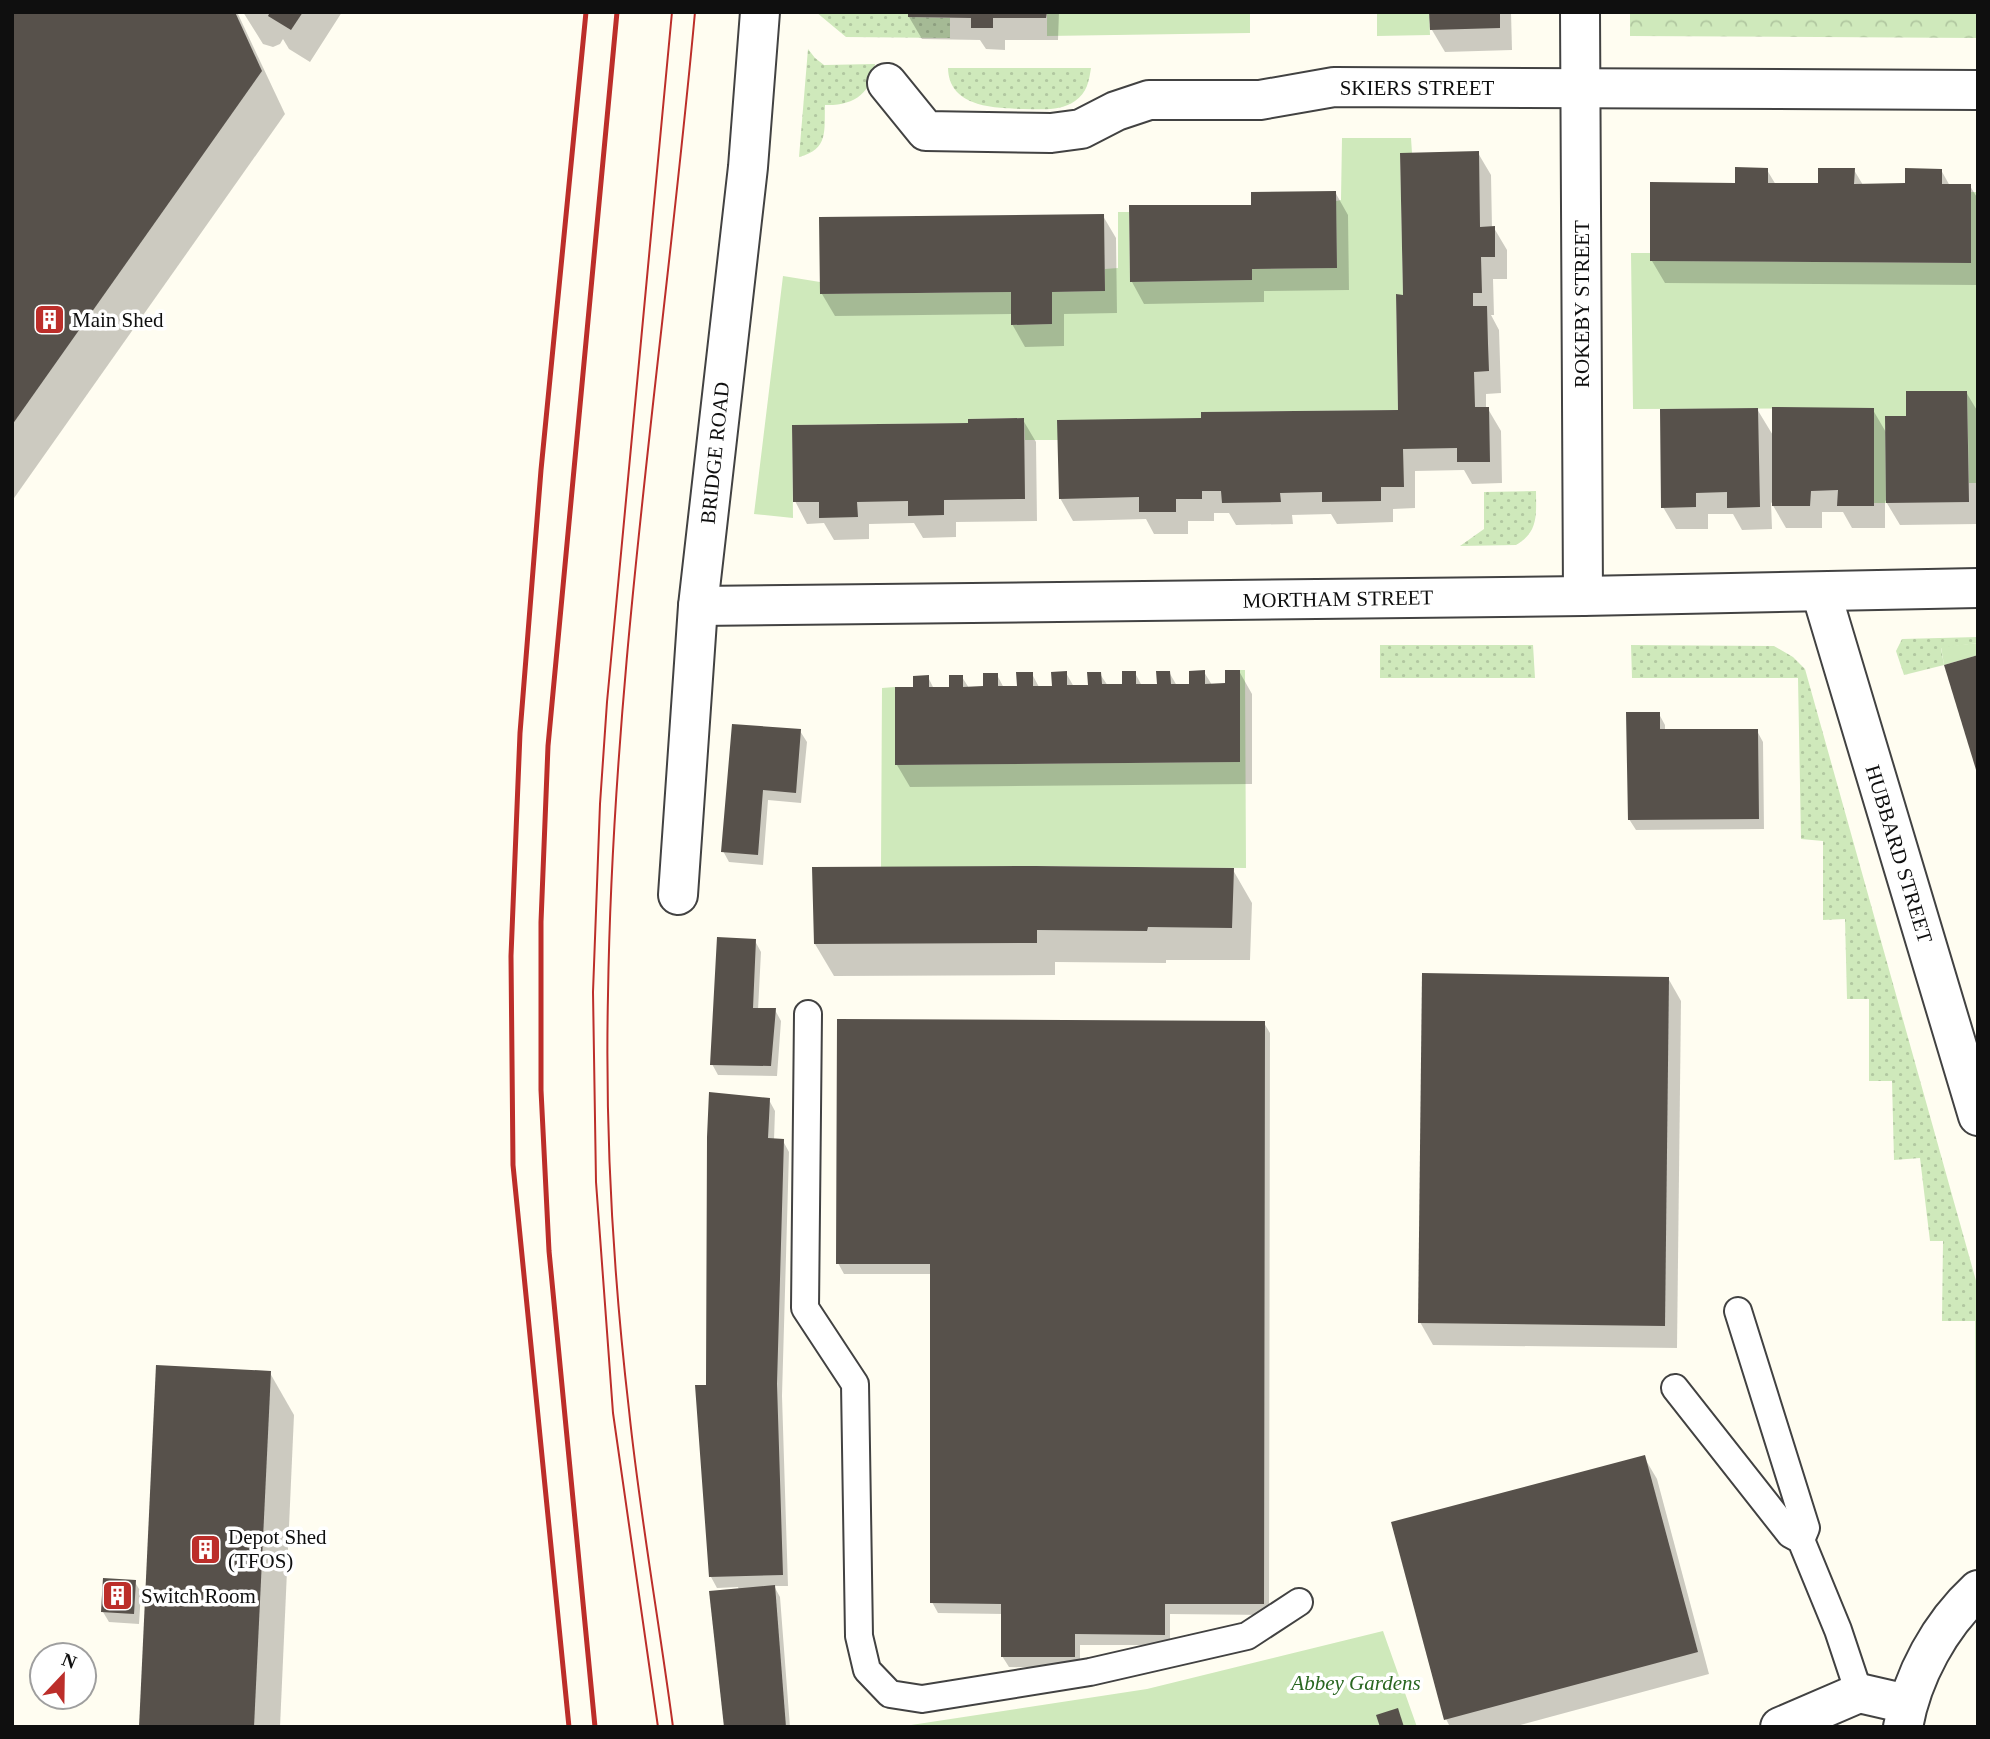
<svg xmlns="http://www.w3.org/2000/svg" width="1990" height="1739" font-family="Georgia,serif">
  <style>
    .grass { fill: url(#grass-dots) }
    .park { fill: url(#park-crowns) }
    .garden { fill: #cfe9bb }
    .shadow { fill: #0003 }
    .building { fill: #57514b }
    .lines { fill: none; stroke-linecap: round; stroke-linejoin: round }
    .lane-casing { stroke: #424242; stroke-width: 30 }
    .street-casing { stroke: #424242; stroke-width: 42 }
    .lane { stroke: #fff; stroke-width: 26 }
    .street { stroke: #fff; stroke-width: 38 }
    .tram { stroke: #bc2e2a; stroke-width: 2 }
    .rail { stroke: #bc2e2a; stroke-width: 5 }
    .labels { text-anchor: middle; stroke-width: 7; stroke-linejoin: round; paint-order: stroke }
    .street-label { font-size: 21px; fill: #0f0f0f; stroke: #fff }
    .poi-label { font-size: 21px; fill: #0f0f0f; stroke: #fff; text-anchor: start }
    .park-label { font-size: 21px; font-style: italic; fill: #296620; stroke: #fff }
  </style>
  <defs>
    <pattern id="grass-dots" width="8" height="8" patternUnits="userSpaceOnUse" patternTransform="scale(1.75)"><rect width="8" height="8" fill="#cfe9bb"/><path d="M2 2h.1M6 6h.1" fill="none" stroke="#b1c7a0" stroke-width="1.8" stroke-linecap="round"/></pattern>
    <pattern id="park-crowns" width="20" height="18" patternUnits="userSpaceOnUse" patternTransform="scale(1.75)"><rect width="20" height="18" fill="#cfe9bb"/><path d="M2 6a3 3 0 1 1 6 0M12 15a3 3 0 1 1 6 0" fill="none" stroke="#b1c7a0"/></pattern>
  </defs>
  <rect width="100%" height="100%" fill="#fffdf1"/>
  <!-- grass -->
  <g class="grass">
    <polygon points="816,12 908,12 908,17 950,18 950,38 846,37"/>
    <path d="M808 49 815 58 824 65 875 64C872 93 854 106 825 105 824 131 829 149 799 157Z"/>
    <path d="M948 68H1091C1089 81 1087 93 1075 101 1059 112 1041 109 1023 109 993 108 949 107 948 68Z"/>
    <path d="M1536 491C1536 514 1539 532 1516 545L1460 546 1484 529V492Z"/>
    <polygon points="1978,637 1978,643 1941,648 1944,665 1904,675 1896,651 1902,639"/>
    <polygon points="1380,645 1533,645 1535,678 1380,678"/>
    <polygon points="1631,645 1774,646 1793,657 1805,669 1978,1288 1978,1478 1976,1478 1975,1321 1942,1321 1943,1241 1930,1241 1920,1158 1894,1160 1892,1081 1869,1081 1869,999 1847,999 1845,919 1823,920 1823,841 1801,839 1798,678 1632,678"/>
  </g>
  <!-- park -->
  <polygon class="park" points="1630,12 1978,12 1978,38 1630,36"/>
  <!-- garden -->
  <g class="garden">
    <polygon points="1047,12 1250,12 1250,33 1047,36"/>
    <polygon points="1377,12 1429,12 1430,35 1377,36"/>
    <polygon points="1342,138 1411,138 1412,153 1400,153 1403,295 1396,295 1398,410 1201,412 1201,418 1058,440 1025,440 1024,418 968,419 968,423 792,425 793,518 754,514 783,276 820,282 821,294 1011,292 1011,325 1052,324 1052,292 1105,291 1105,269 1118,268 1118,212 1129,212 1130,282 1252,280 1252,269 1337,268 1336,201 1341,200"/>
    <polygon points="1971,192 1978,192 1978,483 1969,483 1967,391 1907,391 1906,416 1885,416 1886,503 1873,503 1873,408 1633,409 1631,253 1650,253 1651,261 1970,263"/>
    <polygon points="1978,643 1978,655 1944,665 1941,647"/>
    <polygon points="1240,670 1245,670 1246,868 1036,866 881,868 882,688 895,687 896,765 1240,762"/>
    <polygon points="1383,1631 1417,1727 898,1727 1147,1689"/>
  </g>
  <!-- shadow -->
  <g class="shadow">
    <polygon points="12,12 237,12 285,114 12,501"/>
    <polygon points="243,12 342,12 310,62 289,49 283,39 280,44 273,47 263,44"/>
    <polygon points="909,12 1059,12 1058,40 1005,40 1005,50 986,49 980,40 922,39 909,17"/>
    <polygon points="1431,12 1511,12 1512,50 1445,52 1432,30"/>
    <polygon points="1478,153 1491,175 1492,228 1494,228 1507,250 1507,279 1493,279 1494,315 1491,315 1499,330 1501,393 1486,394 1486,409 1488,409 1501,431 1502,483 1472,484 1464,470 1415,471 1415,508 1393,509 1393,522 1337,524 1331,514 1292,515 1293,524 1236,525 1229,513 1214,513 1214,521 1188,521 1188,534 1154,534 1146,519 1073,521 1060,498 1203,420 1400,411 1404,297"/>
    <polygon points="1767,170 1776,185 1820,185 1854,170 1863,185 1906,185 1941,170 1950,186 1970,186 1978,199 1978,285 1665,283 1652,261 1737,184"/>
    <polygon points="1335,192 1348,215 1349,290 1264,291 1264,302 1144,304 1132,282 1253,206"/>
    <polygon points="1103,216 1116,238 1117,313 1064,314 1064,346 1025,347 1012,324 1012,314 835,316 822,294"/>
    <polygon points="1966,392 1978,412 1978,524 1900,525 1885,500 1885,528 1852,528 1843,512 1822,512 1822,528 1786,528 1771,502 1772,529 1742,530 1733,514 1708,514 1708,529 1676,529 1663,507 1757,409 1774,437 1873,410 1887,434 1908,418"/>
    <polygon points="1023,420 1036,442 1037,521 956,522 956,537 923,538 914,523 869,524 869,539 834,540 824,523 807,524 795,501 969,424"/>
    <polygon points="1239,671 1252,694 1252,784 910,787 897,765 915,688 928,677 934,689 951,688 962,677 969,688 985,687 997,675 1004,688 1019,688 1032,674 1039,687 1054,687 1066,673 1074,687 1090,686 1100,674 1108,686 1124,686 1135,673 1142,686 1158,686 1169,672 1177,686 1191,686 1204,672 1212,685 1227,685"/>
    <polygon points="1659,714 1665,725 1665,731 1757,731 1763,742 1764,829 1636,830 1629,819"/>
    <polygon points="800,731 807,742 801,803 768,800 763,865 729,862 723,851"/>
    <polygon points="1233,870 1252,903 1250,960 1166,960 1166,963 1055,962 1055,975 834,976 815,944"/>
    <polygon points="755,941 761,952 758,1010 775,1010 781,1021 777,1076 718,1075 712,1064"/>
    <polygon points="1668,978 1681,1001 1677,1348 1433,1345 1420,1322"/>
    <polygon points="1264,1023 1270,1033 1269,1615 1170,1614 1170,1645 1080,1645 1080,1668 1009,1667 1002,1656 1003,1614 938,1613 932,1602 932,1274 844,1274 838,1263"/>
    <polygon points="769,1100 775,1111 774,1140 783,1141 789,1152 782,1396 788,1586 774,1586 780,1597 790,1727 725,1727 739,1590 738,1587 717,1588 711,1577 708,1386"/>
    <polygon points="270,1373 294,1415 280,1727 141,1727"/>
    <polygon points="1644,1457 1657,1479 1709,1674 1513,1727 1450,1727 1446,1719"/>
    <polygon points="134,1581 141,1592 139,1624 109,1622 103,1612"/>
  </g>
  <!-- building -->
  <g class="building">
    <polygon points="12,12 235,12 262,71 12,425"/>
    <polygon points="270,12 303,12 291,30 268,16"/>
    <polygon points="908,12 1047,12 1046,18 993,18 993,28 971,28 971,18 908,17"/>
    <polygon points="1429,12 1500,12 1500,28 1430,30"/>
    <polygon points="1479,151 1480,227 1495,226 1495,257 1481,257 1482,293 1473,293 1473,306 1487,306 1488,344 1489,371 1474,372 1475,407 1489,407 1490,462 1457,462 1457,448 1403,449 1404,487 1381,487 1381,501 1322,502 1322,492 1280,493 1281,502 1222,503 1221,491 1202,491 1202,499 1176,499 1176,512 1139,512 1139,497 1059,499 1057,420 1201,418 1201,412 1398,410 1396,294 1403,295 1400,153"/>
    <polygon points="1735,167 1768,168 1768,183 1818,183 1818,168 1855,168 1854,184 1905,183 1905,168 1942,169 1942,184 1971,184 1971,263 1650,261 1650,182 1735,183"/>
    <polygon points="1336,191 1337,268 1252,269 1252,280 1130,282 1129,205 1251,205 1251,192"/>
    <polygon points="1104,214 1105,291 1052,292 1052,324 1011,325 1011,292 820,294 819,217"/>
    <polygon points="1906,391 1967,391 1969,502 1886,503 1885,416 1906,416"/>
    <polygon points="1772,407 1874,408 1874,506 1837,506 1838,490 1811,491 1810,506 1772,506"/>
    <polygon points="1758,408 1760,507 1727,508 1727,492 1696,493 1696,507 1661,508 1660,409"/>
    <polygon points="1024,418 1025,499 944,500 944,515 908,516 908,501 857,502 858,517 819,518 819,502 793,502 792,425 968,423 968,419"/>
    <polygon points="1978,655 1978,773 1977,773 1944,665"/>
    <polygon points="1205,670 1205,684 1225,683 1225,670 1240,670 1240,762 895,765 895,687 913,687 913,676 929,675 929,687 949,687 949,675 963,675 963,687 983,686 983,673 998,673 998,686 1017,686 1016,672 1033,672 1033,686 1052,686 1051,672 1067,671 1067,685 1088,685 1087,672 1101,672 1102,684 1122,684 1122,671 1136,671 1136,684 1157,684 1156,671 1170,671 1171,684 1189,684 1189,671"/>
    <polygon points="1626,712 1660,712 1660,729 1758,729 1759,819 1628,820"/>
    <polygon points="732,724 801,729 796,793 763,790 758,855 721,852"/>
    <polygon points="1036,866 1234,868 1232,928 1148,927 1147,931 1037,930 1037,943 814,944 812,867"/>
    <polygon points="717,937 756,939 753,1008 776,1008 771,1066 710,1065"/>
    <polygon points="1422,973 1669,977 1665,1326 1418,1323"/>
    <polygon points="837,1019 1265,1021 1264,1604 1165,1604 1165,1635 1075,1634 1075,1657 1001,1657 1001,1604 930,1603 930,1264 836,1264"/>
    <polygon points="709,1092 770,1098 768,1138 784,1139 777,1384 783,1575 709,1577 695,1385 706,1385 707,1137"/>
    <polygon points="156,1365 271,1371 254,1727 139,1727"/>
    <polygon points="1645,1455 1698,1652 1444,1720 1391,1522"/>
    <polygon points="103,1578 136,1580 134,1614 101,1612"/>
    <polygon points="775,1585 786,1727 724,1727 709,1591"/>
    <polygon points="1398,1708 1404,1727 1380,1727 1376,1715"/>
  </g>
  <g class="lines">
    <defs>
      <g id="lane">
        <polyline points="808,1014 805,1308 855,1384 859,1636 867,1670 890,1694 922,1699 1090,1672 1247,1636 1299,1602"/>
        <polyline points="1738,1311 1806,1528 1801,1540"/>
        <polyline points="1675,1388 1790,1534 1801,1540 1838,1630 1859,1693"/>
      </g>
      <g id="street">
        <polyline points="1580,12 1583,596"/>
        <polyline points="887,83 926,131 1051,133 1081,129 1116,111 1149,100 1260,100 1334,87 1978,90"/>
        <polyline points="1821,592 1978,1116"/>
        <polyline points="698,606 1583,596 1978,588"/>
        <polyline points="678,895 698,606 748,167 760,12"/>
        <polyline points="1780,1727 1859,1693 1907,1704"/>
        <path d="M1903 1727C1912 1676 1940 1625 1978 1590"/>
      </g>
    </defs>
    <!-- lane casing -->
    <use href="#lane" class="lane-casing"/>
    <!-- street casing -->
    <use href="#street" class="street-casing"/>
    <!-- lane -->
    <use href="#lane" class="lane"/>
    <!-- street -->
    <use href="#street" class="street"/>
    <!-- tram -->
    <g class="tram">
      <polyline points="658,1727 613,1413 596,1182 593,992 600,804 607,702 672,12"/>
      <path d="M673 1727C659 1621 640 1516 629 1410 613 1272 605 1133 608 995 613 665 665 340 695 12"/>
    </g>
    <!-- rail -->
    <g class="rail">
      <polyline points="569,1727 513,1165 511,956 520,733 541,470 586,12"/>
      <polyline points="595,1727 549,1251 541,1090 541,922 548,746 617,12"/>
    </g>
  </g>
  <!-- icons -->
  <defs>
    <symbol id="building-square" viewBox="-11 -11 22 22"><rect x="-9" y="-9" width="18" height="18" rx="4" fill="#bc2e2a" stroke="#fff"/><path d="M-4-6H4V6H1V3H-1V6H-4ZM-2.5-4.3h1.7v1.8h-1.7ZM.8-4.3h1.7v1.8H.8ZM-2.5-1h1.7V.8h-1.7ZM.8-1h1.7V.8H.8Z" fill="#fff"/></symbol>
  </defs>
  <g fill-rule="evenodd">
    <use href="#building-square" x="32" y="302" width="35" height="35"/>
    <use href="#building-square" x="188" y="1532" width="35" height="35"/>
    <use href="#building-square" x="100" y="1578" width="35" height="35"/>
  </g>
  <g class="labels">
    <!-- street labels -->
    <g class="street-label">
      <text x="1417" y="95">SKIERS STREET</text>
      <text transform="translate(1582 304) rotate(-90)" y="7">ROKEBY STREET</text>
      <text transform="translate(715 453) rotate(-84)" y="7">BRIDGE ROAD</text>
      <text transform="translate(1338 599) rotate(-1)" y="7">MORTHAM STREET</text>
      <text transform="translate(1899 854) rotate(73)" y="7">HUBBARD STREET</text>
    </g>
    <!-- poi labels -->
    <g class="poi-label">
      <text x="72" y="327">Main Shed</text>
      <text x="228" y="1544">Depot Shed<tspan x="228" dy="24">(TFOS)</tspan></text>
      <text x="141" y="1603">Switch Room</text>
    </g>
    <!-- park labels -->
    <g class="park-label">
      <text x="1356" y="1690">Abbey Gardens</text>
    </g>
  </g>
  <!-- border -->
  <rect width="1990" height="1739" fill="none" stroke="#0f0f0f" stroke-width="28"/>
  <!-- north arrow -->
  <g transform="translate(63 1676) rotate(22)"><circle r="33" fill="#ffffff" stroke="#9f9f9f" stroke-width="2"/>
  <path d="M0-5L12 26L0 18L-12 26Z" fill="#bc2e2a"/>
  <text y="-10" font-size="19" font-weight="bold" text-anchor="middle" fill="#0f0f0f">N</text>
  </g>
</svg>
